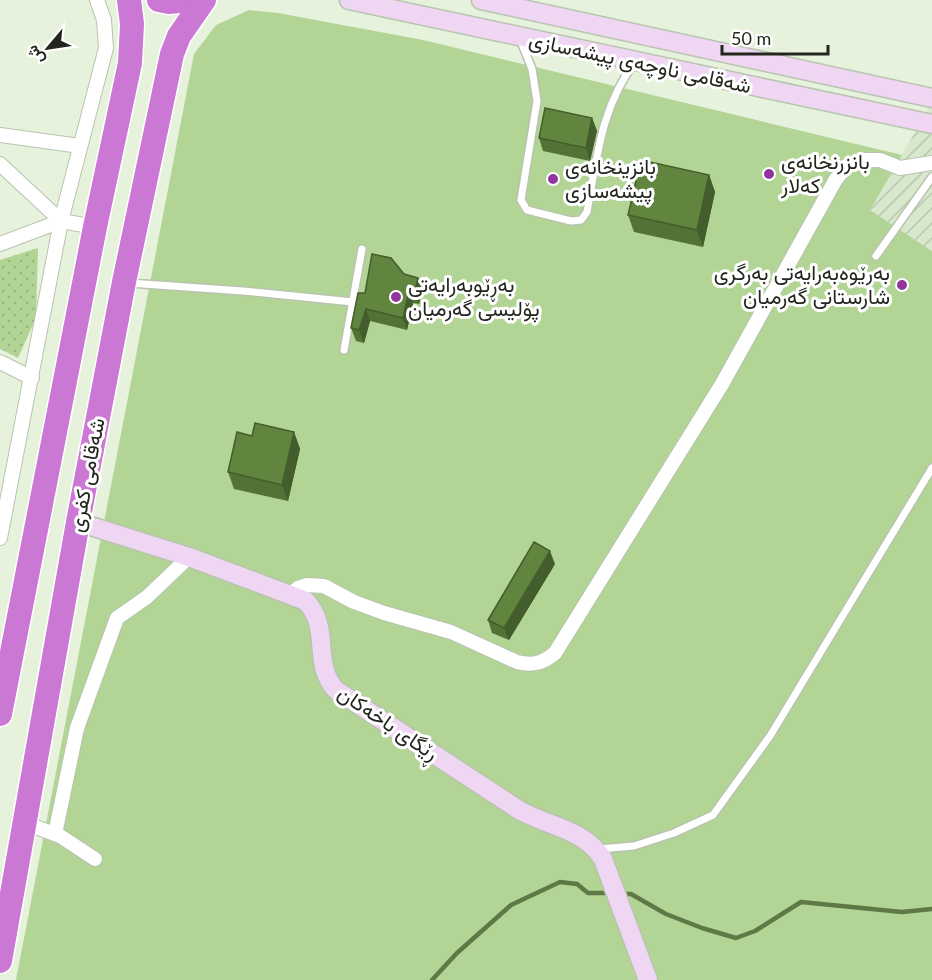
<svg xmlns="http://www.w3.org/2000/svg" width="932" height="980" font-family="Lato,Vazirmatn,sans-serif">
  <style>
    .industrial { fill: url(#industrial-furrows) }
    .grass { fill: #b2d596 }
    .park { fill: url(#park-dots) }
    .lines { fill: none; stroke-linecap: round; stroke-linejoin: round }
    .stream { stroke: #5e7946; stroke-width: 4.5 }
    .lane-casing { stroke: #b8c4af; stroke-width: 10 }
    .street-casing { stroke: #b8c4af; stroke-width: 16 }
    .secondary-casing { stroke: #b8c4af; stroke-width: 21 }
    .highway-casing { stroke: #fff; stroke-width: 27 }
    .lane { stroke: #fff; stroke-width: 7 }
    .street { stroke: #fff; stroke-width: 14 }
    .secondary { stroke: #efd6f2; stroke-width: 18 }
    .highway { stroke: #cb78d4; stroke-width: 24 }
    .wall { fill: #537236 }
    .shaded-wall { fill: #445d2c }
    .building { fill: #61853f; stroke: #445d2c; stroke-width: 1.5 }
    .poi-dot { fill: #92349d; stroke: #fff; stroke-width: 2 }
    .labels { text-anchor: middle; stroke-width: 6; stroke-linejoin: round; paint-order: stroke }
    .street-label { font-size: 21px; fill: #22261e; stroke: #fff }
    .poi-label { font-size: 21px; fill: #22261e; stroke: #fff; text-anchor: start }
  </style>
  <defs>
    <pattern id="industrial-furrows" width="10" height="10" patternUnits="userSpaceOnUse" patternTransform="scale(1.5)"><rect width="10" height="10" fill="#d8e8cc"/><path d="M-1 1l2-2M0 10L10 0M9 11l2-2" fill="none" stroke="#b9c7af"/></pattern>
    <pattern id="park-dots" width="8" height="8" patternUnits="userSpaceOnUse" patternTransform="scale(1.5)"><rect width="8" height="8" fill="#b2d596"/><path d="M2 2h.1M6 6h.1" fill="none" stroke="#99b781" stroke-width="1.8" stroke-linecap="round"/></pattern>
  </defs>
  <rect width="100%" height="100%" fill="#e6f2dc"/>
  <!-- industrial -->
  <polygon class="industrial" points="932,103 932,251 870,210"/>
  <!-- grass -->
  <polygon class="grass" points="249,10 278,13 423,40 902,155 870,210 932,251 932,980 16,980 194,54 216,25"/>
  <!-- park -->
  <polygon class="park" points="38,248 36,318 18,358 0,349 0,260"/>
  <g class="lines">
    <!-- stream -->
    <g class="stream">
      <polyline points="621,894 631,894 666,914 702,928 736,938 755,931 801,902 902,912 932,909"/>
      <polyline points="432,980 457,953 511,905 560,882 577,884 588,893 610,893"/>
    </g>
    <defs>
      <g id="lane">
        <path d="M520 39 532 69 537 101 521 200 527 210 571 221 581 220 587 212C597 158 601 107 635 62"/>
        <polyline points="876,256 932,177"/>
        <polyline points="129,283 243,291 353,302"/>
        <polyline points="344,350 362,249"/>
        <polyline points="599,849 634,846 674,833 713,815 770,736 932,468"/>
      </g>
      <g id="street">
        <polyline points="0,135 80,146"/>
        <polyline points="0,164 61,221"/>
        <polyline points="0,244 61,221 95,227"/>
        <polyline points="0,362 32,378"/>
        <polyline points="0,538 61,221 106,48 104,20 97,0"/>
        <path d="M291 594 298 588 307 585 324 586 354 602 384 613 451 632 517 662C533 666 543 663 555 653L722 384 836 179 847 166 862 160H880L900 168 932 163"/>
        <polyline points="25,823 60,836 95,859"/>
        <polyline points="55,834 77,728 117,618 147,597 189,557"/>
      </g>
      <g id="secondary">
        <polyline points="349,0 932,124"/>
        <polyline points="481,0 932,98"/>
        <path d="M78 522 189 557 306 601C332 630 311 663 336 690L519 810C549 827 583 828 603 859L648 980"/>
      </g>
      <g id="highway">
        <polyline points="159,0 169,2 189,0"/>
        <polyline points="0,714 95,227 130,63 132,24 129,0"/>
        <polyline points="0,961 78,522 124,282 172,54 179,36 204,0"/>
      </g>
    </defs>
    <!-- lane casing -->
    <use href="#lane" class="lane-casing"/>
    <!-- street casing -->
    <use href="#street" class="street-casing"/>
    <!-- secondary casing -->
    <use href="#secondary" class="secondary-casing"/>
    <!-- highway casing -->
    <use href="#highway" class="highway-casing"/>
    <!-- lane -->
    <use href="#lane" class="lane"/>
    <!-- street -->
    <use href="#street" class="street"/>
    <!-- secondary -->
    <use href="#secondary" class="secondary"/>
    <!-- highway -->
    <use href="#highway" class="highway"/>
  </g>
  <!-- wall -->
  <g class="wall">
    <polygon points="592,118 597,131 590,161 543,151 539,138"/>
    <polygon points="709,175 715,192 703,247 634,232 628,215"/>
    <polygon points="404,274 418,278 422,291 419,304 413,303 407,330 370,321 364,343 356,341 351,328 365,293"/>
    <polygon points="294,432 300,449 288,501 234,489 228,472 252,436"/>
    <polygon points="555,564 509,640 492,633 488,620"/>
  </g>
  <!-- shaded-wall -->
  <g class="shaded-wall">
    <polygon points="592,118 597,131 590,161 586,148"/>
    <polygon points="709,175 715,192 703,247 697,230"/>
    <polygon points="418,278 422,291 419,304 415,291"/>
    <polygon points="409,290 413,303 407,330 403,318"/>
    <polygon points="366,309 370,321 364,343 359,330"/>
    <polygon points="294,432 300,449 288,501 282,485"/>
    <polygon points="550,551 555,564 509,640 504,628"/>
  </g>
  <!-- building -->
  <g class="building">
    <polygon points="545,108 592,118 586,148 539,138"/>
    <polygon points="641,160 709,175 697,230 628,215"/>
    <polygon points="372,254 391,258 404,274 418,278 415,291 409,290 403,318 366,309 359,330 351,328 358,293 365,293"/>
    <polygon points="255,423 294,432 282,485 228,472 237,432 252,436"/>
    <polygon points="534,542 550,551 504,628 488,620"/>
  </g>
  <!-- markers -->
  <g class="poi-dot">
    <circle cx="769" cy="174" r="6"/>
    <circle cx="553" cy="179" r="6"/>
    <circle cx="902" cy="285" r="6"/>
    <circle cx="396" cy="297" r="6"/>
  </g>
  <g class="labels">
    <!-- street labels -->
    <g class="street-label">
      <text transform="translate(640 63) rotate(12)" y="7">شەقامی ناوچەی پیشەسازی</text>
      <text transform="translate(87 475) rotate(-79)" y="7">شەقامی کفری</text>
      <text transform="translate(388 723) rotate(34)" y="7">ڕێگای باخەکان</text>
    </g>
    <!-- poi labels -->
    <g class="poi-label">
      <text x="781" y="169">بانزرنخانەی<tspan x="781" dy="24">کەلار</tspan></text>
      <text x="565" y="174">بانزینخانەی<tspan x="565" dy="24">پیشەسازی</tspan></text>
      <text x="890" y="280" text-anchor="end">بەرێوەبەرایەتی بەرگری<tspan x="890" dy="24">شارستانی گەرمیان</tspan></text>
      <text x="408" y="292">بەڕێوبەرایەتی<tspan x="408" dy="24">پۆلیسی گەرمیان</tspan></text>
    </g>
  </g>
  <!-- north arrow -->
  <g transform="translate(48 48) rotate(241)" stroke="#ffffff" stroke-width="4.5" paint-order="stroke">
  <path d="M0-4.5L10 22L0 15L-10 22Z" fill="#22261e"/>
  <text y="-9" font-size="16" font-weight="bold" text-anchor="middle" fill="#22261e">ش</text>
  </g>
  <!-- scale -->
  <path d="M722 45v9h106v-9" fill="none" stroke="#22261e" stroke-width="3"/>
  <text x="731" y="45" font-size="18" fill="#22261e" stroke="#ffffff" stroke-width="4.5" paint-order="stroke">50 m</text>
</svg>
